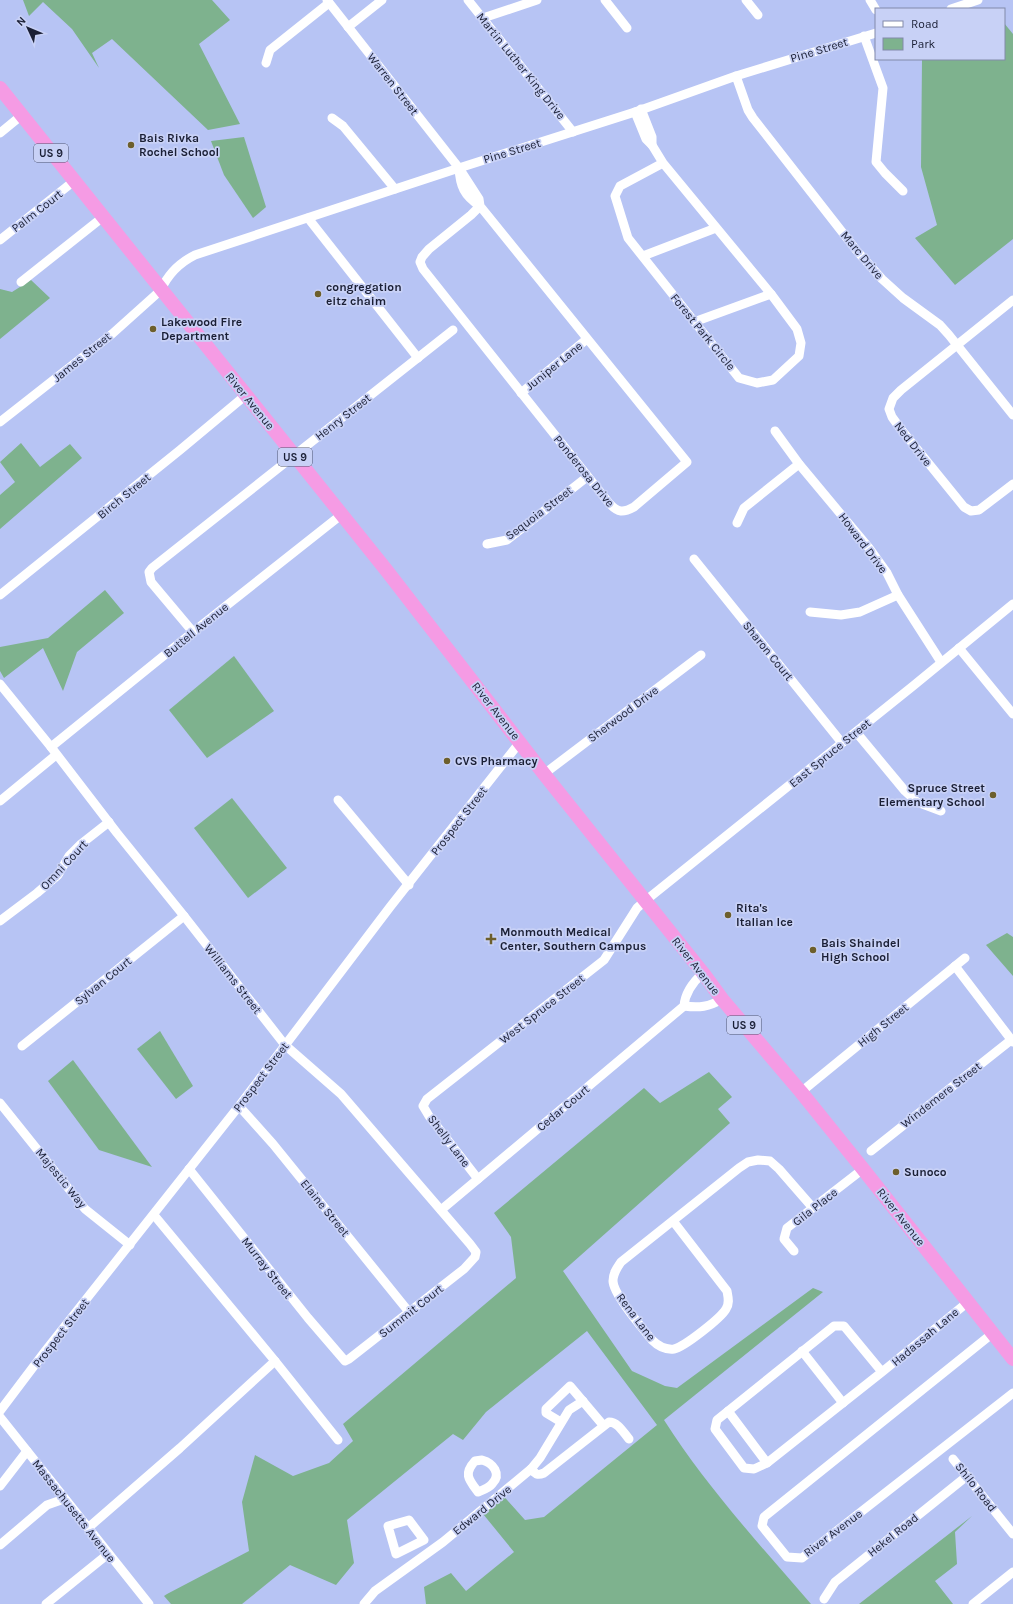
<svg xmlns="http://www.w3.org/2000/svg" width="1013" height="1604" font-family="Karla,sans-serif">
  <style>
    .green { fill: #7eb28e }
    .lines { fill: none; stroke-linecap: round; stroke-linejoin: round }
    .minor { stroke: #fff; stroke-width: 9 }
    .highway { stroke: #f59be4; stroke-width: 14 }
    .poi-dot { fill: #6d5f2c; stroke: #c8d1f6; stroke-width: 1.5 }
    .labels { text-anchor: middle; stroke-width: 3.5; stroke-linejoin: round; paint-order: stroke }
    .shield { fill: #c8d1f6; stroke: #4e546f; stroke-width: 1 }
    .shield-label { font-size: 11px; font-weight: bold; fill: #1a1f35 }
    .street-label { font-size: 12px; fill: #1a1f35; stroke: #c8d1f6 }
    .poi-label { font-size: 12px; font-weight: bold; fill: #1a1f35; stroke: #c8d1f6; text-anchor: start }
  </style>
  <rect width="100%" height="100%" fill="#b7c4f4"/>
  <!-- green -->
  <g class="green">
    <polygon points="23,0 212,0 230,20 199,44 240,124 208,130 112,39 92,53 99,68 72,29 43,2 29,16"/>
    <polygon points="1004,23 1013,34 1013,239 955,285 915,238 937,225 921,167 922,59 1004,59"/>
    <polygon points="244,137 266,207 253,218 224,175 211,141"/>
    <polygon points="31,280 50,298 0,339 0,289 12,292"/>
    <polygon points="21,443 40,467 70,444 82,458 0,529 0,495 15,482 0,462"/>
    <polygon points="105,590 124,613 77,652 63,691 43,648 4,678 0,671 0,647 48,638"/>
    <polygon points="234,656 274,711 207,758 169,710"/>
    <polygon points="232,798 287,868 248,898 194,828"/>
    <polygon points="1007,933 1013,937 1013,976 986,945"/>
    <polygon points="160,1031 193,1086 176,1099 137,1049"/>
    <polygon points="73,1060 152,1167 99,1150 48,1081"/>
    <path d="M709 1072 732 1097 718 1109 730 1123 563 1271 632 1371 665 1386 677 1388 813 1288 823 1292 664 1420C706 1486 760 1545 811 1604H426L424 1587 451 1573 466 1591 514 1552 479 1509 500 1492 525 1520 544 1517 657 1425 587 1331 486 1412 463 1440 453 1434 347 1520 354 1563 336 1585 290 1565 242 1604H171L164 1596 167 1594 249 1551 242 1502 255 1455 293 1476 329 1463 353 1441 343 1424 516 1278 511 1237 494 1213 644 1088 660 1103Z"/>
    <polygon points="972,1516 955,1532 957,1564 935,1581 953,1604 859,1604"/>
  </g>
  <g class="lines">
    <!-- minor -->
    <g class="minor">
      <polyline points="327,0 459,168"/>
      <polyline points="468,0 573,132"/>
      <polyline points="605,0 627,28"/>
      <polyline points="746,0 758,15"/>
      <polyline points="870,0 876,10"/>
      <polyline points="951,9 978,0"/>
      <polyline points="483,18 537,0"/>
      <polyline points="348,27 382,0"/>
      <polyline points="864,36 883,88 876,162 885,173 903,191"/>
      <polyline points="266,63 270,50 329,3"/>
      <polyline points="736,76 748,110 753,118 857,251 882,279 903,298 940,325 949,335 1013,415"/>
      <polyline points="641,109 652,137 652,145"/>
      <polyline points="635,112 646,139 652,145 663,163 771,294 797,329 801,343 799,356 773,380 757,383 739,378 628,238 615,196 620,186 663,163"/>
      <polyline points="332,118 343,126 395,189"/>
      <polyline points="0,133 22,115"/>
      <path d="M480 206 687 462 634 507C623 513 618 513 609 503L423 269 420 262 422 257 429 249 471 215 480 206 479 199 459 168C460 186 464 196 480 206"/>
      <polyline points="308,218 418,358"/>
      <polyline points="0,240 74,181"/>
      <polyline points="643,256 716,228"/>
      <polyline points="21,282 103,217"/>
      <polyline points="1013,300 901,390 893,398 889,409 892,417 900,428 964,507 971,511 979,510 1013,484"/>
      <polyline points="694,322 771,294"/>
      <polyline points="521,393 587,339"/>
      <path d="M0 422 112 334 161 290C168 274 179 263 195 255L459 168 635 112 736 76 876 33"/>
      <polyline points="775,431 799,464 869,548 887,573 898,595 941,662"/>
      <polyline points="737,523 744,508 799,464"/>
      <polyline points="487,544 507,540 587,477"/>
      <polyline points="694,559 842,743"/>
      <polyline points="0,595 180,450 246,395"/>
      <polyline points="810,612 841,615 860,612 898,595"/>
      <polyline points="193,632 151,582 149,572 152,568 453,330"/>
      <polyline points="959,648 1013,714"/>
      <polyline points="0,684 51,747 117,833 184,916 285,1045 341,1094 470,1244 476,1252 475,1257 464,1269 349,1359 345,1361 308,1318 189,1169"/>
      <polyline points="856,732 905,791 917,802 941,811"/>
      <polyline points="51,747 193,632 341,515"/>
      <polyline points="544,774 701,655"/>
      <polyline points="338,800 409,885"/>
      <polyline points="0,801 56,755"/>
      <polyline points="0,921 37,893 58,875 69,856 81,844 109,822"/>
      <polyline points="955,966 1013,1042"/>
      <path d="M684 1006C699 1008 709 1007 722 999"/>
      <polyline points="22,1046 184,916"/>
      <polyline points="801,1092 965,958"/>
      <polyline points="0,1103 85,1209 130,1245"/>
      <polyline points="239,1106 273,1144 409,1312"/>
      <polyline points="871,1151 1011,1040"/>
      <polyline points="478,1179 429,1116 423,1106 427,1099 604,960 637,908 645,901 913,686 1013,604"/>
      <path d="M441 1210 684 1006C685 992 693 982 703 973"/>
      <polyline points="154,1215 275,1361 338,1440"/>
      <path d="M673 1221 727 1291C728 1297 730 1303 726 1309 721 1318 684 1347 674 1349 665 1350 658 1346 652 1340 643 1329 613 1294 613 1281 613 1273 617 1268 621 1262L739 1168 748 1162 758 1160 770 1161 779 1169 813 1208"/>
      <polyline points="794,1251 784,1239 787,1228 863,1169"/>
      <polyline points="993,1333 764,1517 762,1526 787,1557 802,1558 1013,1393"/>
      <polyline points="802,1351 843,1403"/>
      <polyline points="882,1372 844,1326 834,1326 717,1420 715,1429 744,1468 754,1469 767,1463 882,1372 968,1302"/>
      <polyline points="0,1411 46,1350 239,1106 390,907 520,742"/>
      <polyline points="728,1411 767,1463"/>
      <polyline points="0,1417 149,1604"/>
      <polyline points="561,1422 546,1413 546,1409 570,1386 603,1425"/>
      <polyline points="953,1459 1013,1534"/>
      <path d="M482 1460C493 1463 502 1474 492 1484 489 1488 483 1490 478 1492 469 1480 463 1474 475 1461Z"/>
      <path d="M531 1469C536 1474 537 1476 544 1473L609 1422C618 1422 623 1432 629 1439"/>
      <polyline points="0,1486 27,1451"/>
      <polygon points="409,1520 424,1540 396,1554 388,1526"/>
      <polyline points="88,1528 180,1448 275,1361"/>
      <polyline points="0,1545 47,1505 64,1499"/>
      <polyline points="824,1599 835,1582 967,1476"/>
      <polyline points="46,1604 108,1554"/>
      <polyline points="364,1604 375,1591 443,1542 531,1469 540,1458 569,1410 583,1401"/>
      <polyline points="973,1604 1013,1572"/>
    </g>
    <!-- highway -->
    <polyline class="highway" points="0,88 387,571 544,774 703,973 722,999 801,1092 863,1169 1013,1359"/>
  </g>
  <!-- markers -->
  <g class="poi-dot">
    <circle cx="131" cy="145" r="4"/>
    <circle cx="318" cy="294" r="4"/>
    <circle cx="153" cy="329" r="4"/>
    <circle cx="447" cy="761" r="4"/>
    <circle cx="993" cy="795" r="4"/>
    <circle cx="728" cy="915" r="4"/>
    <path d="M489 933h4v4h4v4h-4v4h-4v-4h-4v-4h4z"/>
    <circle cx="813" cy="950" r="4"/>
    <circle cx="896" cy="1172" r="4"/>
  </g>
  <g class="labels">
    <!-- shield labels -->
    <g class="shield">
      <rect x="34" y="144" width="34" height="18" rx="3"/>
      <rect x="278" y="448" width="34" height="18" rx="3"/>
      <rect x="727" y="1016" width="34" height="18" rx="3"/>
    </g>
    <g class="shield-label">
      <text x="51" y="157">US 9</text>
      <text x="295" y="461">US 9</text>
      <text x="744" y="1029">US 9</text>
    </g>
    <!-- street labels -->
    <g class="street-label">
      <text transform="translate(819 50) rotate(-17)" y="4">Pine Street</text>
      <text transform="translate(521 66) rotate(51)" y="4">Martin Luther King Drive</text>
      <text transform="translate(393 84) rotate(52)" y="4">Warren Street</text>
      <text transform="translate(512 151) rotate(-17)" y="4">Pine Street</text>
      <text transform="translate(37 211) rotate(-38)" y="4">Palm Court</text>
      <text transform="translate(862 255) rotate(50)" y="4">Marc Drive</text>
      <text transform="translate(703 332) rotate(51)" y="4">Forest Park Circle</text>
      <text transform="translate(82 357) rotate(-39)" y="4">James Street</text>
      <text transform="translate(554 366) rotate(-39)" y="4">Juniper Lane</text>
      <text transform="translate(250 401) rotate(51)" y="4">River Avenue</text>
      <text transform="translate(343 417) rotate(-38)" y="4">Henry Street</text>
      <text transform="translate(913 444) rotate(52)" y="4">Ned Drive</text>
      <text transform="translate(584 471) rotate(51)" y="4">Ponderosa Drive</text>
      <text transform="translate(124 496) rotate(-39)" y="4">Birch Street</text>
      <text transform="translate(539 513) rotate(-37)" y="4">Sequoia Street</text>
      <text transform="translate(863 543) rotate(53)" y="4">Howard Drive</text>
      <text transform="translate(196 630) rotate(-39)" y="4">Buttell Avenue</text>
      <text transform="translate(768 651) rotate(51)" y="4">Sharon Court</text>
      <text transform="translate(496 711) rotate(52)" y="4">River Avenue</text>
      <text transform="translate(623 714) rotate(-37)" y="4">Sherwood Drive</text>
      <text transform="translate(830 753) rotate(-39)" y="4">East Spruce Street</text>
      <text transform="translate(459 821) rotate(-52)" y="4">Prospect Street</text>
      <text transform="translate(64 865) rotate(-47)" y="4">Omni Court</text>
      <text transform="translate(696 966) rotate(52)" y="4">River Avenue</text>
      <text transform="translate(233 979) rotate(52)" y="4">Williams Street</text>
      <text transform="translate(103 981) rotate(-39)" y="4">Sylvan Court</text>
      <text transform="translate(542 1009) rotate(-38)" y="4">West Spruce Street</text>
      <text transform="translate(883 1025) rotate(-39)" y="4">High Street</text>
      <text transform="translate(261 1077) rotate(-53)" y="4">Prospect Street</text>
      <text transform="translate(941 1095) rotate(-38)" y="4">Windemere Street</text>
      <text transform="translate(563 1108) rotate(-40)" y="4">Cedar Court</text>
      <text transform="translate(449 1141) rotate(53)" y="4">Shelly Lane</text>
      <text transform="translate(61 1178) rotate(51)" y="4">Majestic Way</text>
      <text transform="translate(815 1207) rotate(-38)" y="4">Gila Place</text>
      <text transform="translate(325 1208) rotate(51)" y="4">Elaine Street</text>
      <text transform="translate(901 1217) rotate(52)" y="4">River Avenue</text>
      <text transform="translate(267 1268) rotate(52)" y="4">Murray Street</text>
      <text transform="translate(411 1311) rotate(-38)" y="4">Summit Court</text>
      <text transform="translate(636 1317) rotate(53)" y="4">Rena Lane</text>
      <text transform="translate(61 1333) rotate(-52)" y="4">Prospect Street</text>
      <text transform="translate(925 1337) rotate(-40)" y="4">Hadassah Lane</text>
      <text transform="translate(976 1487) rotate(52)" y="4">Shilo Road</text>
      <text transform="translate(482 1510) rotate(-39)" y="4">Edward Drive</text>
      <text transform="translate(74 1511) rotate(52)" y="4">Massachusetts Avenue</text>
      <text transform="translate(833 1533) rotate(-37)" y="4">River Avenue</text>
      <text transform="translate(893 1535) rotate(-39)" y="4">Hekel Road</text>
    </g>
    <!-- poi labels -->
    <g class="poi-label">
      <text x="139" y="142">Bais Rivka<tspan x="139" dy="14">Rochel School</tspan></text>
      <text x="326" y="291">congregation<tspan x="326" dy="14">eitz chaim</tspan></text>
      <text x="161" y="326">Lakewood Fire<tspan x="161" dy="14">Department</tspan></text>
      <text x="455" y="765">CVS Pharmacy</text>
      <text x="985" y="792" text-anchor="end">Spruce Street<tspan x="985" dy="14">Elementary School</tspan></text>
      <text x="736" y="912">Rita's<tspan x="736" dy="14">Italian Ice</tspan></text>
      <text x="500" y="936">Monmouth Medical<tspan x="500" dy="14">Center, Southern Campus</tspan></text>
      <text x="821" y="947">Bais Shaindel<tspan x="821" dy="14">High School</tspan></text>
      <text x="904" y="1176">Sunoco</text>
    </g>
  </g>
  <!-- legend -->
  <rect x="875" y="8" width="130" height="52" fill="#c8d1f6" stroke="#828aa9"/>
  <rect x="883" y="21" width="20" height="6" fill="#ffffff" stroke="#828aa9"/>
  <text x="911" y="28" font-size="12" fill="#1a1f35">Road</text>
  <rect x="883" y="38" width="20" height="12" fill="#7eb28e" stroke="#828aa9"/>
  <text x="911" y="48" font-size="12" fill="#1a1f35">Park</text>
  <!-- north arrow -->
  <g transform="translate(28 28) rotate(314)" stroke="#c8d1f6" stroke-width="3" paint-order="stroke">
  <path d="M0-3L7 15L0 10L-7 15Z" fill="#1a1f35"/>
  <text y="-6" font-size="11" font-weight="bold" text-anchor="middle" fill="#1a1f35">N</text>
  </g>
</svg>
